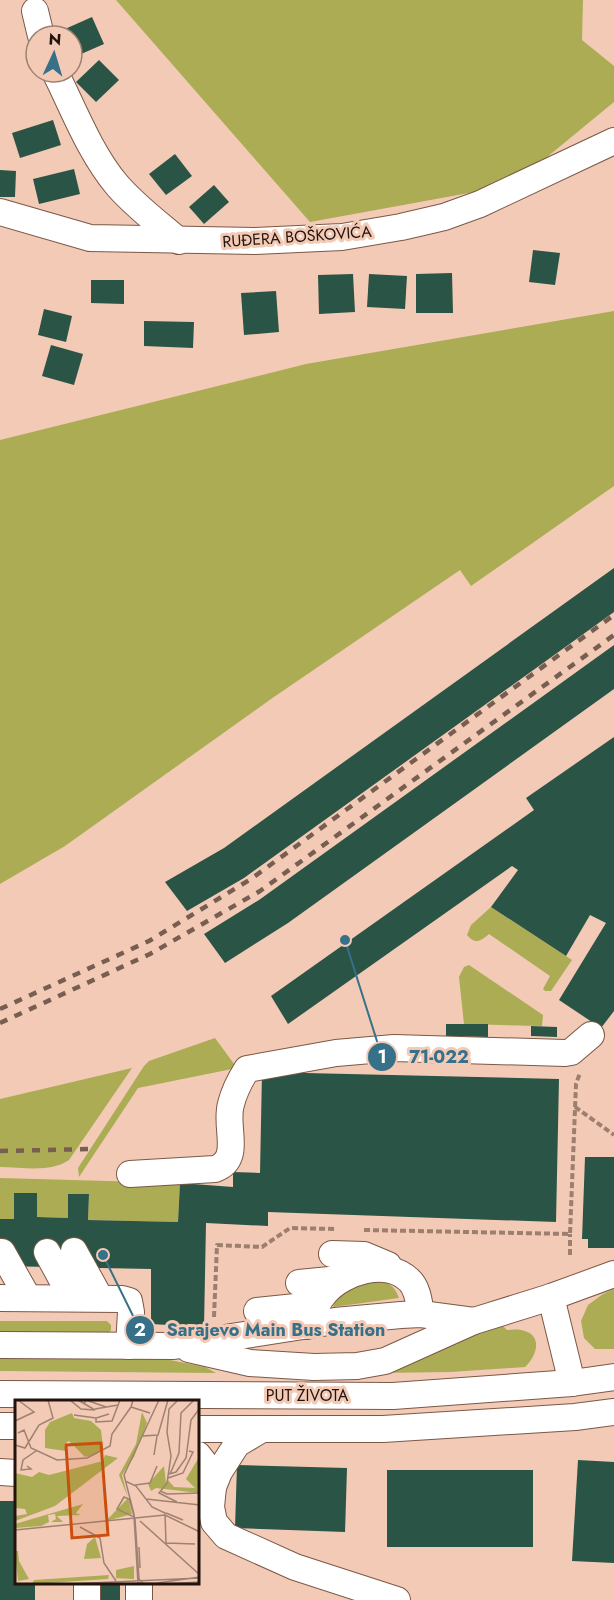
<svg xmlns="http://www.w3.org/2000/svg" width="614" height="1600" font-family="Jost,sans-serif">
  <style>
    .green { fill: #acac54 }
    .building { fill: #2a5445 }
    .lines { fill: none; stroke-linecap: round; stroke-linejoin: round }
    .minor-casing { stroke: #7b5846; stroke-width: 28 }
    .path { stroke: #9d7f70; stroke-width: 4; stroke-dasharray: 6 3; stroke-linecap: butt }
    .minor { stroke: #fff; stroke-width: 26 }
    .rail { stroke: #775e51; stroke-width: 4.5; stroke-dasharray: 8 8; stroke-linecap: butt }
    .labels { text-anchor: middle; stroke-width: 6; stroke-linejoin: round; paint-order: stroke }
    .street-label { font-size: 16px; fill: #22140d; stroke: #f3cab6 }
    .inset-road { fill: none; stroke: #9f8172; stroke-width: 1.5 }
    .view { fill: #ca4f0c; fill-opacity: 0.15; stroke: #ca4f0c; stroke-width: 3 }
    .inset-edge { fill: none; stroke: #22140d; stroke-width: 3 }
    .leader { fill: none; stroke: #367089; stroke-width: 2 }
    .callout-dot { fill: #367089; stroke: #f3cab6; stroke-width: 2 }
    .mark-label { font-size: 18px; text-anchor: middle; font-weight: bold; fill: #fff }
    .callout-label { font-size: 18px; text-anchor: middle; font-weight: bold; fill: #367089; stroke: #f3cab6; stroke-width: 6; stroke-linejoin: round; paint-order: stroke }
  </style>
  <rect width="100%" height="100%" fill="#f3cab6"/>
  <!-- green -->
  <g class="green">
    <polygon points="116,0 583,0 582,40 614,66 614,102 513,185 310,222"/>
    <polygon points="614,311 614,486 471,586 460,570 271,699 65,846 0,884 0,440 306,364"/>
    <path d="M491 907 572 960 551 991H545L543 989 550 976 489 934C481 941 475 945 467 935L471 925Z"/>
    <polygon points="469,965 543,1015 542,1026 464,1024 459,977 464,967"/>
    <polygon points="215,1038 237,1068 138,1088 79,1177 78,1168 144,1066 149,1061"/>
    <path d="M132 1068 69 1160C50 1173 23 1167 0 1167V1099Z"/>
    <polygon points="0,1178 180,1183 178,1222 88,1220 89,1195 68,1194 68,1218 37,1217 37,1193 15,1193 14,1219 0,1219"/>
    <path d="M379 1280C390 1283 395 1287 399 1298L333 1307C342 1279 354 1284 379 1280Z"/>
    <polygon points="614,1289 614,1349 595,1349 584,1338 581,1321 588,1305 603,1294"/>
    <polygon points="0,1321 107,1321 111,1325 111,1330 108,1334 0,1333"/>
    <path d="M501 1324 507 1330C511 1330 517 1329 521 1330 544 1334 537 1356 525 1367L451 1372 375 1373Z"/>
    <polygon points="0,1359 165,1359 205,1367 216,1373 0,1371"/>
  </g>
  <!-- building -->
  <g class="building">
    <polygon points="92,17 104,44 72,58 72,36 57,36 56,33"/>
    <polygon points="99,60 119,80 96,102 76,82"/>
    <polygon points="53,120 61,145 20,158 12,133"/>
    <polygon points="175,154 192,176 166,195 149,174"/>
    <polygon points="74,169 80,194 39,204 33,179"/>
    <polygon points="0,170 16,171 15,197 0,197"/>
    <polygon points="214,185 229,202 204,224 189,207"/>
    <polygon points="533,250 560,253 555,285 529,282"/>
    <polygon points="452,273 453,313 416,313 416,274"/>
    <polygon points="353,274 355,312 319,314 318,275"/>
    <polygon points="369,274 407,276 405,309 367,307"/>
    <polygon points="91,280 124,280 124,304 91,303"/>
    <polygon points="276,291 279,332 244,335 241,293"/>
    <polygon points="44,309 72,316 66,342 38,335"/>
    <polygon points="144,321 194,322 193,348 144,346"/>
    <polygon points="51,345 83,354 74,385 42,376"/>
    <polygon points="614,568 614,612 244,878 187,911 165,882 224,848"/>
    <polygon points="614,645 614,689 288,923 225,963 204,934 259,900"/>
    <polygon points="614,737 614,1011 601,1028 559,1000 606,923 590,915 566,956 491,907 518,870 512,866 288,1024 271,996 534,810 526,798"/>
    <polygon points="446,1024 488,1024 488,1037 446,1036"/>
    <polygon points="531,1026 557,1027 557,1037 531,1036"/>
    <polygon points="262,1072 559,1079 556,1222 268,1212 268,1226 206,1223 204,1327 151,1324 151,1269 0,1266 0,1219 14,1219 14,1193 37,1193 37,1217 68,1218 68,1194 89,1194 88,1220 178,1222 180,1183 233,1187 233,1172 260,1173"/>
    <polygon points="585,1157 614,1157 614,1248 588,1248 588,1239 582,1239"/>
    <polygon points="578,1460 614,1462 614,1563 572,1561"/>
    <polygon points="237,1465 347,1468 345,1532 235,1528"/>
    <rect x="387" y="1470" width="146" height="77"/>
    <polygon points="0,1501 16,1501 16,1584 35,1584 35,1600 0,1600"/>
    <rect x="94" y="1584" width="26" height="16"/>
  </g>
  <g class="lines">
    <defs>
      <g id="minor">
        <polyline points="35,11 41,36"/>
        <path d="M55 72C74 110 90 153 117 185 135 206 158 223 179 241"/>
        <polyline points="0,212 90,238 255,241 342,237 401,227 444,217 480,204 614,141"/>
        <path d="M130 1174 215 1169C243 1159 224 1127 231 1104 234 1092 240 1080 247 1069L336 1053 394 1048 565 1053 571 1052 591 1035"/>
        <polyline points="74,1251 100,1298"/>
        <polyline points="2,1252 28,1298"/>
        <polyline points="47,1252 72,1298"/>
        <polyline points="332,1254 364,1255 388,1265"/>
        <polyline points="299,1283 340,1279"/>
        <polyline points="551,1297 572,1383"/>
        <polyline points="0,1298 122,1299 129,1301 131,1312 129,1346"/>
        <polyline points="257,1311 315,1305"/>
        <path d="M307 1326C312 1314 316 1303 325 1293 343 1272 386 1258 409 1280 418 1288 419 1303 421 1314"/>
        <polyline points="0,1345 174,1346 335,1321 401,1315 421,1314 474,1321"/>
        <polyline points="189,1349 250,1363 314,1367 357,1366 385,1361 474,1321 551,1297 614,1274"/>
        <polyline points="0,1394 393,1396 572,1383 614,1377"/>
        <polyline points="0,1426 16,1426"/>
        <polyline points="198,1429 383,1429 575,1417 614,1412"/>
        <polyline points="262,1429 237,1444 219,1472 213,1487 211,1507 214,1522 226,1536 295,1567 397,1600"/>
        <polyline points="198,1455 209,1469 213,1487"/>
        <polyline points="0,1472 16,1473"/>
        <polyline points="139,1584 139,1600"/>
        <polyline points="87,1600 87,1584"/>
      </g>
    </defs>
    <!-- minor casing -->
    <use href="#minor" class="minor-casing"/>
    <!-- path -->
    <g class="path">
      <polyline points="575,1107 614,1135"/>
      <polyline points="364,1230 570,1234 576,1084 580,1073"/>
      <polyline points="570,1255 570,1234"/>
      <polyline points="214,1317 217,1245 262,1247 290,1228 335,1229"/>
    </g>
    <!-- minor -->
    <use href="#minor" class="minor"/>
    <!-- rail -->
    <g class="rail">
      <polyline points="0,1009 149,941 251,879 614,615"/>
      <polyline points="0,1023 150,954 260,891 614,635"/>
      <polyline points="0,1151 93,1149"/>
    </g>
  </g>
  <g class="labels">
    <!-- street labels -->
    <g class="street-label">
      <text transform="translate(297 236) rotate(-4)" y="6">RUĐERA BOŠKOVIĆA</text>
      <text x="307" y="1401">PUT ŽIVOTA</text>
    </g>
  </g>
  <!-- overview -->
  <g transform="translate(15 1400)">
    <rect width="184" height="184" fill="#f3cab6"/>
    <path d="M127 12 132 23 119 57 107 75 117 114 91 121 113 98 104 75 121 44ZM57 13 59 18 76 21 86 30 88 48 81 54 70 57 54 41 49 44 51 51 30 48V30L35 22ZM90 55 103 58 40 106 0 121V116L12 114 10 109 0 108V73L17 77 24 72 34 75 88 61ZM184 57V93L141 88 136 91 133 84 149 66 151 83 153 80 159 87 180 88 171 79ZM68 104 61 113 66 115 42 116 48 122H36L41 119 40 114 33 115 34 122 26 126 0 128V124ZM80 137 86 158 69 159 72 144ZM0 151H3L4 161 14 179 3 181ZM119 166V179L97 178H101V170ZM94 175 93 179 17 184 19 180Z" fill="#acac54"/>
    <path class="inset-road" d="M55 0 66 9 80 10 63 0M118 0 116 7 135 13M69 4 71 0 91 7M80 9 103 5M94 14 81 18V22L97 21 105 0M59 15 81 18M0 21 19 12 3 0M3 33 9 30 16 48 42 60 72 58 95 46 97 34 116 7M127 36 143 35 153 0M0 45 10 48 24 25 38 18 33 0M139 55 142 36M12 66 16 69 6 70 8 60 21 51M154 74 161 72 171 58 176 20 185 8M155 74 164 53 166 13 179 0M153 78 168 73 178 52 174 51M110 81 121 86 137 107 150 113 151 143 180 144M120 85 135 83 142 66M145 91 152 94 185 93M131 99 185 105M162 102 144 93 152 83 156 56 152 32 154 9 163 0M151 113 168 120M125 121 185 175M65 127 85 138 89 163 101 181M0 130 150 115 185 132M124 147 125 168M54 184 185 178M71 184 142 183 185 177M123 184 119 114 109 75 144 0M128 184 125 183 123 180 119 117 102 109 109 97 114 99 120 119 124 179 128 183M148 184 185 182"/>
    <path class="view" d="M86 43 93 135 57 138 51 45Z"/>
    <rect width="184" height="184" class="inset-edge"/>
  </g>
  <!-- callouts -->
  <path class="leader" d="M345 940L382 1057M103 1255L140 1330"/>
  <g class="callout-dot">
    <circle cx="345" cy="940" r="6"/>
    <circle cx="103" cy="1255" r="6"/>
    <circle cx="382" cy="1057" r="15"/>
    <circle cx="140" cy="1330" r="15"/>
  </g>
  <g class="mark-label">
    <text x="382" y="1063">1</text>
    <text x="140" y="1336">2</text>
  </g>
  <g class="callout-label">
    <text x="439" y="1063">71-022</text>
    <text x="276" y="1336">Sarajevo Main Bus Station</text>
  </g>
  <!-- north arrow -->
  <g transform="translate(54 54) rotate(4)"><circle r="28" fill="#f3cab6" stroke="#9f8172" stroke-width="1.5"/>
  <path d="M0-4.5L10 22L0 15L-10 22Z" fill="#367089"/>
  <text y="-9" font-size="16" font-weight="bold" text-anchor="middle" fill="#22140d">N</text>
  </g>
</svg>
